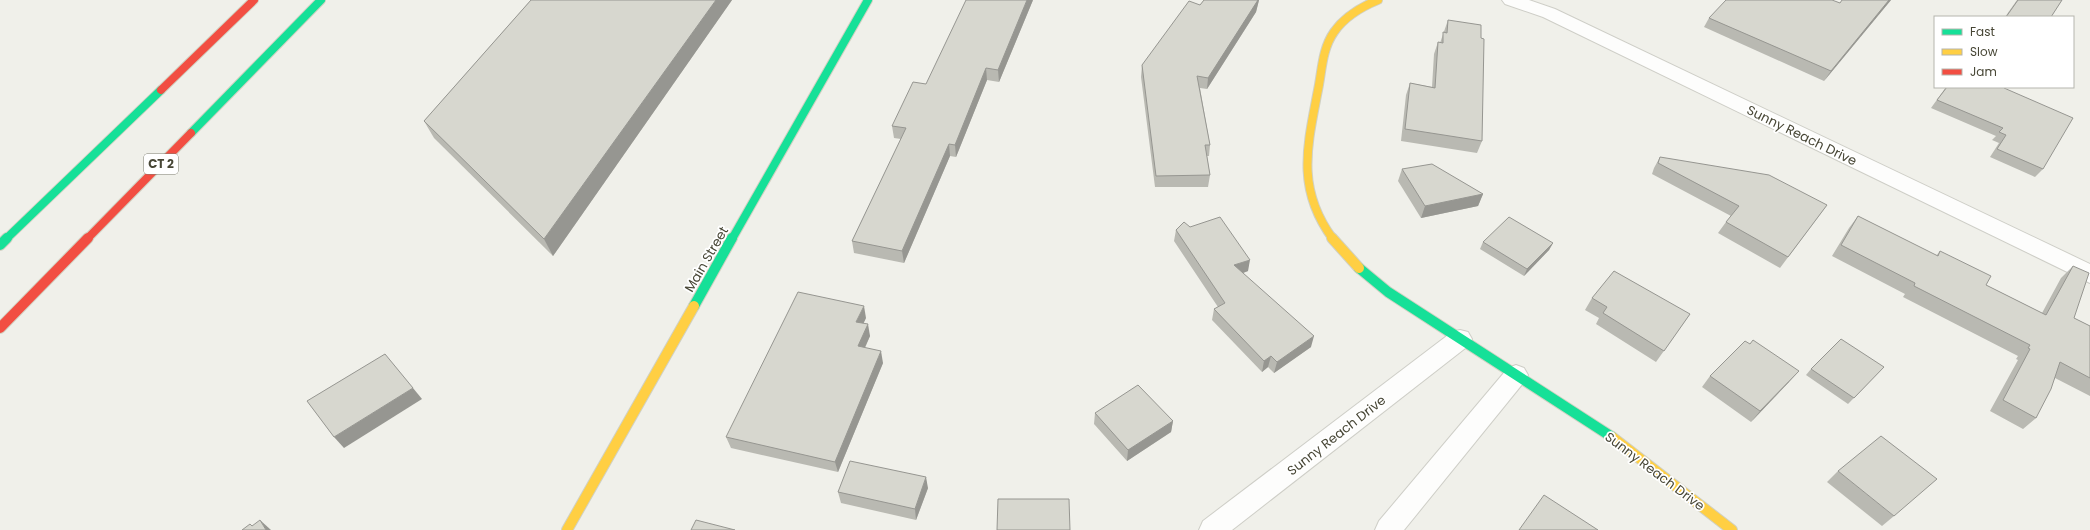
<svg xmlns="http://www.w3.org/2000/svg" width="2090" height="530" font-family="Poppins,sans-serif">
  <style>
    .lines { fill: none; stroke-linecap: round; stroke-linejoin: round }
    .street-casing { stroke: #cecec7; stroke-width: 2 }
    .fast-far1-casing { stroke: #d1d1c2; stroke-width: 10 }
    .fast-casing { stroke: #d1d1c2; stroke-width: 12 }
    .slow-far1-casing { stroke: #d1d1c2; stroke-width: 10 }
    .slow-casing { stroke: #d1d1c2; stroke-width: 12 }
    .jam-far1-casing { stroke: #d1d1c2; stroke-width: 10 }
    .jam-casing { stroke: #d1d1c2; stroke-width: 12 }
    .street { fill: #fdfdfc; fill-rule: evenodd }
    .fast-far1 { stroke: #16e098; stroke-width: 8 }
    .fast { stroke: #16e098; stroke-width: 10 }
    .slow-far1 { stroke: #ffcf43; stroke-width: 8 }
    .slow { stroke: #ffcf43; stroke-width: 10 }
    .jam-far1 { stroke: #f24e42; stroke-width: 8 }
    .jam { stroke: #f24e42; stroke-width: 10 }
    .wall { fill: #b9b9b2 }
    .shaded-wall { fill: #969691 }
    .building { fill: #d7d7cf; stroke: #969691 }
    .labels { text-anchor: middle; stroke-width: 3.5; stroke-linejoin: round; paint-order: stroke }
    .shield { fill: #fff; stroke: #7e7e72; stroke-width: 1 }
    .shield-label { font-size: 12px; font-weight: bold; fill: #474635 }
    .street-label { font-size: 13px; fill: #474635; stroke: #fff }
  </style>
  <rect width="100%" height="100%" fill="#f0f0ea"/>
  <g class="lines">
    <defs>
      <g id="street">
        <polygon points="1502,0 1529,0 1555,9 2090,264 2090,283 1543,17 1505,4"/>
        <polygon points="1460,330 1468,332 1472,339 1468,346 1232,530 1199,530 1203,521 1452,332"/>
        <polygon points="1516,365 1524,368 1528,375 1524,382 1404,530 1375,530 1379,521 1508,368"/>
      </g>
      <g id="fast-far1">
        <polyline points="191,133 321,0"/>
        <polyline points="6,239 161,90"/>
        <polyline points="732,239 868,0"/>
      </g>
      <g id="fast">
        <polyline points="0,245 7,238"/>
        <polyline points="1359,268 1388,292 1612,437"/>
        <polyline points="694,306 732,238"/>
      </g>
      <path id="slow-far1" d="M1333 239C1296 189 1307 147 1318 90 1322 71 1322 49 1334 32 1345 16 1361 7 1378 0"/>
      <g id="slow">
        <polyline points="1332,238 1359,268"/>
        <polyline points="1612,437 1732,530"/>
        <polyline points="567,530 694,306"/>
      </g>
      <g id="jam-far1">
        <polyline points="161,90 254,0"/>
        <polyline points="87,239 191,133"/>
      </g>
      <polyline id="jam" points="0,328 88,238"/>
    </defs>
    <!-- street casing -->
    <use href="#street" class="street-casing"/>
    <!-- fast-far1 casing -->
    <use href="#fast-far1" class="fast-far1-casing"/>
    <!-- fast casing -->
    <use href="#fast" class="fast-casing"/>
    <!-- slow-far1 casing -->
    <use href="#slow-far1" class="slow-far1-casing"/>
    <!-- slow casing -->
    <use href="#slow" class="slow-casing"/>
    <!-- jam-far1 casing -->
    <use href="#jam-far1" class="jam-far1-casing"/>
    <!-- jam casing -->
    <use href="#jam" class="jam-casing"/>
    <!-- street -->
    <use href="#street" class="street"/>
    <!-- fast-far1 -->
    <use href="#fast-far1" class="fast-far1"/>
    <!-- fast -->
    <use href="#fast" class="fast"/>
    <!-- slow-far1 -->
    <use href="#slow-far1" class="slow-far1"/>
    <!-- slow -->
    <use href="#slow" class="slow"/>
    <!-- jam-far1 -->
    <use href="#jam-far1" class="jam-far1"/>
    <!-- jam -->
    <use href="#jam" class="jam"/>
  </g>
  <!-- wall -->
  <g class="wall">
    <polygon points="531,0 732,0 553,256 434,138 424,121"/>
    <polygon points="1033,0 999,82 987,80 956,157 950,156 904,263 854,253 852,241 901,139 894,138 892,126 926,84"/>
    <polygon points="1204,0 1259,0 1256,12 1207,89 1200,88 1210,145 1209,156 1207,156 1210,175 1208,187 1155,187 1141,77 1142,65 1200,5"/>
    <polygon points="1891,0 1824,81 1704,27 1709,18 1840,3"/>
    <polygon points="2017,0 2062,0 2051,17 2005,17"/>
    <polygon points="1448,20 1481,38 1482,141 1477,153 1401,141 1406,95 1410,83 1432,87 1434,54 1438,42 1440,43"/>
    <polygon points="1946,87 2005,87 2004,88 2043,169 2035,177 1990,157 1999,143 1992,140 1996,136 1931,108"/>
    <polygon points="1660,157 1827,205 1780,268 1718,233 1726,222 1731,216 1652,174 1654,168"/>
    <polygon points="1402,169 1483,194 1478,206 1421,218 1398,181"/>
    <polygon points="1858,216 1936,256 1940,251 1986,285 2042,313 2061,278 2073,266 2074,318 2090,326 2090,396 2055,378 2036,418 2023,429 1990,411 2018,360 2016,359 2018,356 1903,297 1905,294 1832,256 1849,228"/>
    <polygon points="1190,227 1248,271 1243,273 1311,347 1274,373 1268,367 1262,372 1212,320 1214,309 1218,307 1174,241 1176,230"/>
    <polygon points="1483,242 1553,243 1549,250 1524,276 1480,249"/>
    <polygon points="1592,298 1690,314 1656,362 1596,324 1599,318 1585,310"/>
    <polygon points="866,318 863,323 870,336 865,348 883,363 838,472 731,448 726,437"/>
    <polygon points="1884,367 1848,404 1806,375 1811,369"/>
    <polygon points="1710,376 1789,382 1751,422 1702,387"/>
    <polygon points="1095,413 1173,421 1171,432 1127,461 1094,424"/>
    <polygon points="1838,471 1894,516 1882,526 1827,482"/>
    <polygon points="928,488 916,520 841,503 838,492"/>
  </g>
  <!-- shaded-wall -->
  <g class="shaded-wall">
    <polygon points="716,0 732,0 553,256 544,239"/>
    <polygon points="1027,0 1033,0 999,82 998,70"/>
    <polygon points="1255,0 1259,0 1256,12 1207,89 1208,78"/>
    <polygon points="1889,0 1891,0 1824,81 1831,71"/>
    <polygon points="986,68 987,80 956,157 955,145"/>
    <polygon points="949,144 950,156 904,263 902,251"/>
    <polygon points="1483,194 1478,206 1421,218 1425,206"/>
    <polygon points="1553,243 1549,250 1524,276 1527,269"/>
    <polygon points="1250,260 1248,271 1232,277 1234,265"/>
    <polygon points="864,306 866,318 859,333 856,322"/>
    <polygon points="868,324 870,336 860,358 858,346"/>
    <polygon points="1314,336 1311,347 1274,373 1277,362"/>
    <polygon points="881,351 883,363 838,472 835,462"/>
    <polygon points="1271,356 1268,367 1262,372 1264,361"/>
    <polygon points="1799,371 1789,382 1751,422 1760,411"/>
    <polygon points="413,388 422,399 344,448 334,437"/>
    <polygon points="1173,421 1171,432 1127,461 1128,450"/>
    <polygon points="926,477 928,488 916,520 915,509"/>
    <polygon points="260,520 271,530 266,530"/>
  </g>
  <!-- building -->
  <g class="building">
    <polygon points="531,0 716,0 544,239 424,121"/>
    <polygon points="966,0 1027,0 998,70 986,68 955,145 949,144 902,251 852,241 906,128 892,126 913,82 926,84"/>
    <polygon points="1204,0 1258,0 1208,78 1197,76 1210,145 1205,145 1210,175 1156,176 1142,65 1189,1 1200,5"/>
    <polygon points="1726,0 1832,0 1840,3 1842,0 1889,0 1831,71 1709,18"/>
    <polygon points="2018,0 2062,0 2051,17 2006,17"/>
    <polygon points="1448,20 1481,25 1481,38 1484,39 1482,141 1405,129 1410,83 1435,88 1438,42 1443,43 1443,32 1447,33"/>
    <polygon points="1947,87 2005,87 2004,88 2073,118 2043,169 1997,149 2006,135 1999,132 2003,128 1937,100"/>
    <polygon points="1660,157 1769,175 1827,205 1788,257 1726,222 1739,206 1658,163"/>
    <polygon points="1432,164 1483,194 1425,206 1402,169"/>
    <polygon points="1858,216 1938,256 1940,251 1991,276 1986,285 2046,315 2073,266 2089,273 2074,318 2090,326 2090,378 2060,362 2051,389 2036,418 2003,400 2030,349 2028,348 2030,345 1914,286 1915,283 1841,245"/>
    <polygon points="1220,217 1250,260 1234,265 1314,336 1277,362 1271,356 1264,361 1214,309 1225,303 1176,230 1184,222 1190,227"/>
    <polygon points="1509,217 1553,243 1527,269 1483,242"/>
    <polygon points="1614,271 1690,314 1664,351 1603,313 1607,307 1592,298"/>
    <polygon points="798,292 864,306 856,322 868,324 858,346 881,351 835,462 726,437"/>
    <polygon points="1841,339 1884,367 1854,398 1811,369"/>
    <polygon points="1753,340 1799,371 1760,411 1710,376 1745,341 1750,344"/>
    <polygon points="385,354 413,388 334,437 307,401"/>
    <polygon points="1138,385 1173,421 1128,450 1095,413"/>
    <polygon points="1881,436 1937,479 1894,516 1838,471"/>
    <polygon points="850,461 926,477 915,509 838,492"/>
    <polygon points="1544,495 1598,530 1519,530"/>
    <polygon points="998,499 1069,499 1070,530 997,530"/>
    <polygon points="260,520 266,530 242,530 250,524 252,526"/>
    <polygon points="696,520 735,530 691,530"/>
  </g>
  <g class="labels">
    <!-- shield labels -->
    <rect class="shield" x="144" y="154" width="34" height="20" rx="3"/>
    <g class="shield-label">
      <text x="161" y="168">CT 2</text>
    </g>
    <!-- street labels -->
    <g class="street-label">
      <text transform="translate(1802 135) rotate(26)" y="5">Sunny Reach Drive</text>
      <text transform="translate(706 259) rotate(-60)" y="5">Main Street</text>
      <text transform="translate(1336 435) rotate(-38)" y="5">Sunny Reach Drive</text>
      <text transform="translate(1655 471) rotate(37)" y="5">Sunny Reach Drive</text>
    </g>
  </g>
  <!-- legend -->
  <rect x="1934" y="16" width="140" height="72" fill="#ffffff" stroke="#b5b5ae"/>
  <rect x="1942" y="29" width="20" height="6" fill="#16e098" stroke="#b5b5ae"/>
  <text x="1970" y="36" font-size="12" fill="#474635">Fast</text>
  <rect x="1942" y="49" width="20" height="6" fill="#ffcf43" stroke="#b5b5ae"/>
  <text x="1970" y="56" font-size="12" fill="#474635">Slow</text>
  <rect x="1942" y="69" width="20" height="6" fill="#f24e42" stroke="#b5b5ae"/>
  <text x="1970" y="76" font-size="12" fill="#474635">Jam</text>
</svg>
